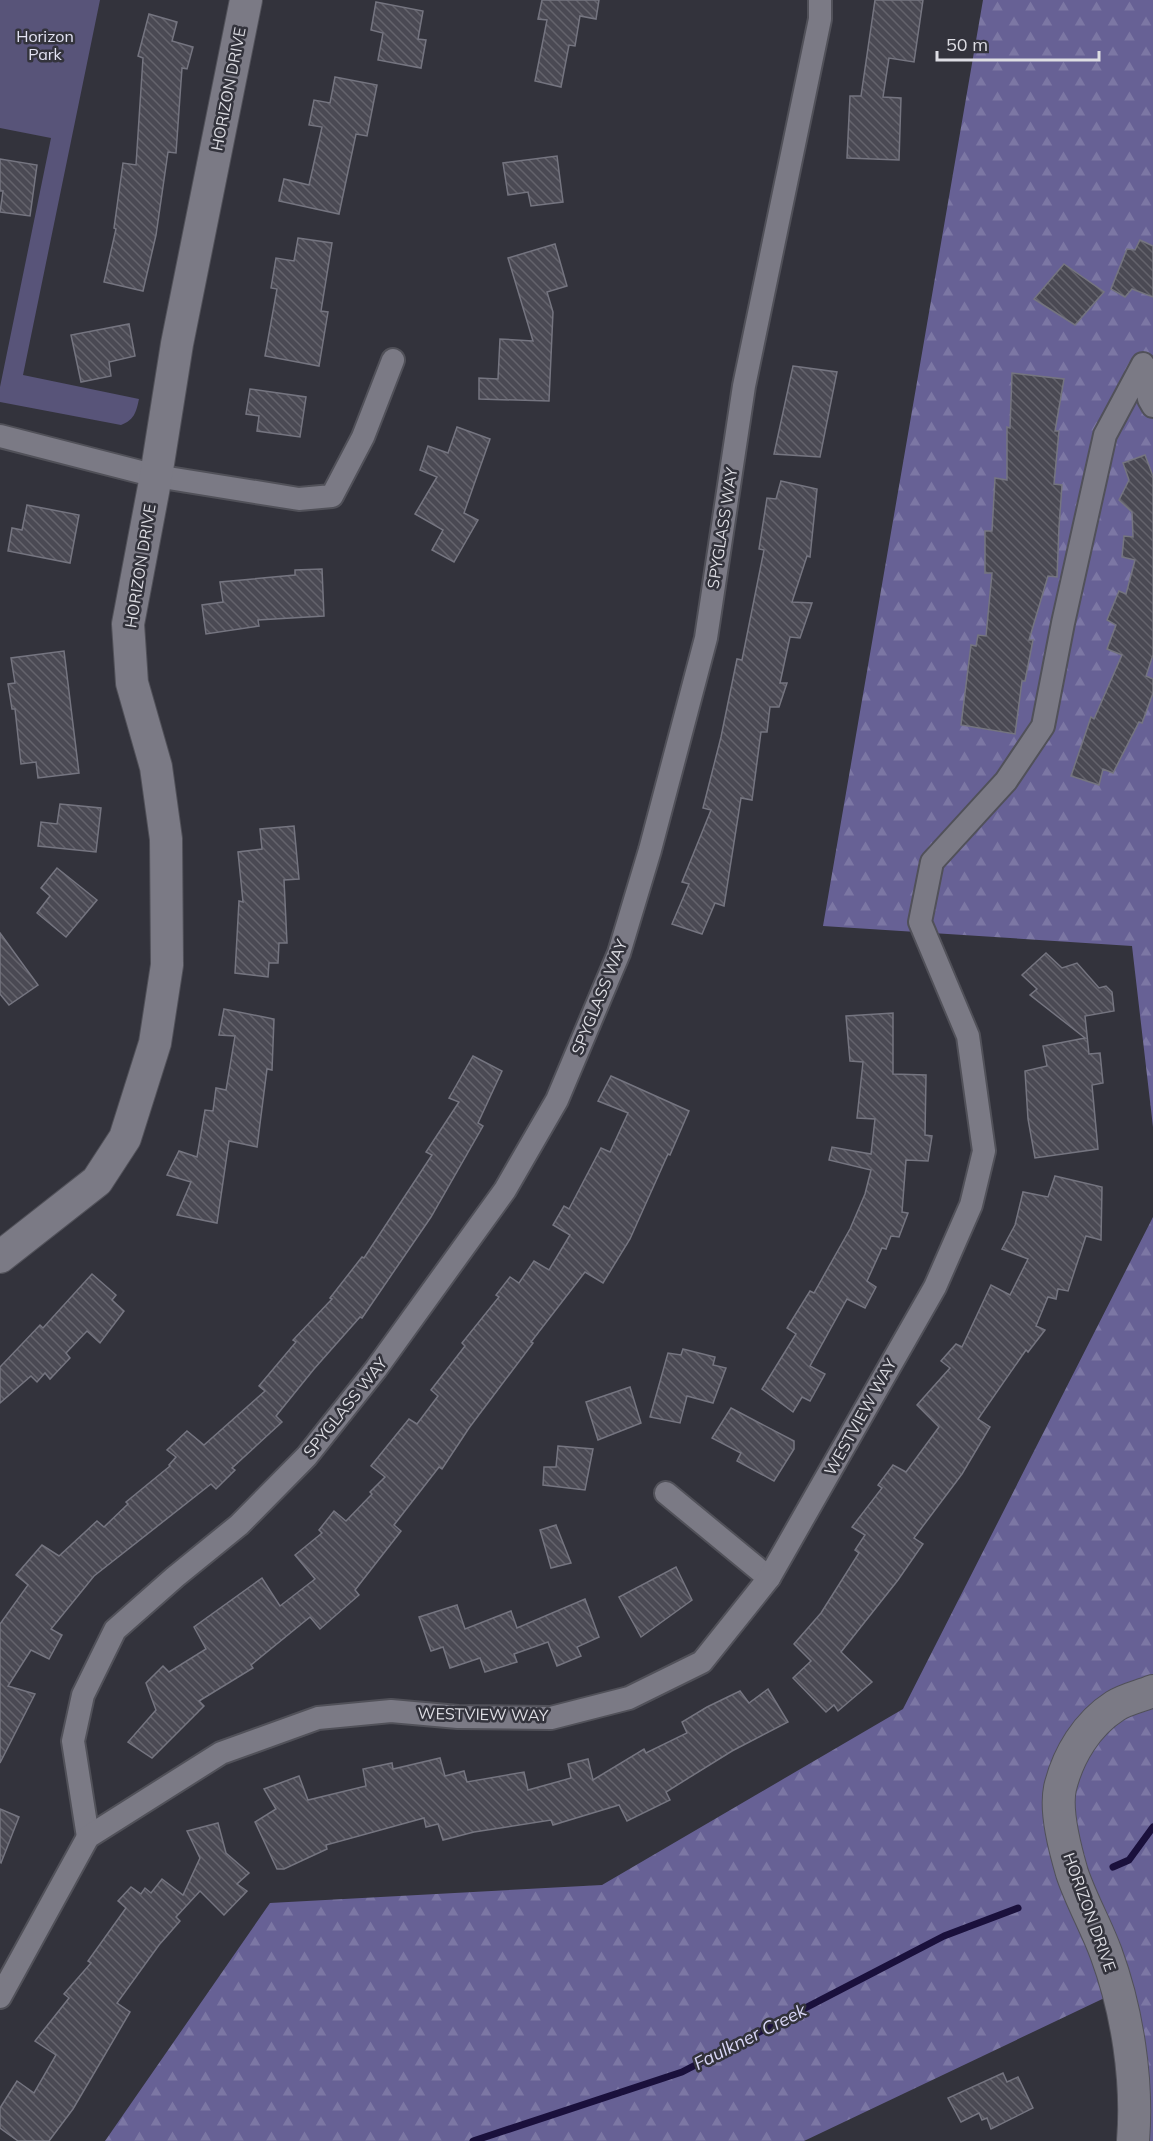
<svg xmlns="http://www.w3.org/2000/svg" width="1153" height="2141" font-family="Mulish,sans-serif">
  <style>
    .green { fill: #585479 }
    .forest { fill: url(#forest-firs) }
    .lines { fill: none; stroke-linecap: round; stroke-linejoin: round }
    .stream { stroke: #1a103c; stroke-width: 7 }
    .building { fill: url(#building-back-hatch); stroke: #757580; stroke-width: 1.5 }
    .street-casing { stroke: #515159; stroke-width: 26 }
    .secondary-casing { stroke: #515159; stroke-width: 34 }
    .street { stroke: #7b7a85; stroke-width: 22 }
    .secondary { stroke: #7b7a85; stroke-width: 32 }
    .labels { text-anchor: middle; stroke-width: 5; stroke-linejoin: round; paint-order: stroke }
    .park-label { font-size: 16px; fill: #e3e3f3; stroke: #33333c }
    .street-label { font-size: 16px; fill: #dddde3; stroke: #33333c }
    .water-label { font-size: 18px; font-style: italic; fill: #d9d7f7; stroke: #33333c }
  </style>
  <defs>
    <pattern id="forest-firs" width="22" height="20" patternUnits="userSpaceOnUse" patternTransform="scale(1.5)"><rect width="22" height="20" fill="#676195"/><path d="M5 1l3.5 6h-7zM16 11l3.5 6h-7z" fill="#7c77a4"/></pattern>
    <pattern id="building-back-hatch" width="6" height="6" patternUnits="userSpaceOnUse" patternTransform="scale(1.5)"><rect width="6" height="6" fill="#4a4953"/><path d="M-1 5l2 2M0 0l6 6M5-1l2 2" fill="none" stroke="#64636c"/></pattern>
  </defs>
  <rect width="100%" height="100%" fill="#33333c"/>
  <!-- green -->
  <path class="green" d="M0 0H100L23 375 139 399C136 413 134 420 121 425L0 402V387L51 138 0 128Z"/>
  <!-- forest -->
  <g class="forest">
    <polygon points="983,0 1153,0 1153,1127 1132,946 823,926"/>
    <polygon points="1153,1217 1153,2141 1132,2141 1117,1992 804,2141 105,2141 270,1903 602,1885 903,1709"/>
  </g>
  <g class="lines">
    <!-- stream -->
    <g class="stream">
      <polyline points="1113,1867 1129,1860 1153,1827"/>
      <polyline points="473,2141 682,2072 944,1936 1018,1908"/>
    </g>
  </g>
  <!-- building -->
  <g class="building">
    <polygon points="542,0 599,0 596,19 580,16 575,46 569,45 561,87 535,81 547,20 538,19"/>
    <polygon points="875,0 923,0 914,62 889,58 883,97 901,98 899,160 847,158 850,96 861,96"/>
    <polygon points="376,2 423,11 418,39 426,40 421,68 378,60 383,33 371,30"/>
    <polygon points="149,14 177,22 172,41 193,47 187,69 182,68 176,153 168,152 156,235 143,291 104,282 116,229 114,228 123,163 136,165 143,58 138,56"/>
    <polygon points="335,77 377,85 367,136 356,134 339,214 279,201 284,179 309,185 322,127 309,125 314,100 330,103"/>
    <polygon points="557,156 563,202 531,206 528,192 508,195 503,163"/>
    <polygon points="0,159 37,165 30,216 0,212 3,191 0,191"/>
    <polygon points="298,238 332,243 321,311 328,312 319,366 265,356 277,289 271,288 276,258 294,261"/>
    <polygon points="1140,240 1153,246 1153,297 1132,289 1125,297 1111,289 1127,249 1135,250"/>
    <polygon points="555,244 567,286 547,292 553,312 549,401 479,399 479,378 498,379 500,339 533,341 508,258"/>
    <polygon points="1064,264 1104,292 1075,325 1034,299"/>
    <polygon points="129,324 135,356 109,362 111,376 81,382 71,335"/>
    <polygon points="793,366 837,372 820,457 774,454"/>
    <polygon points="1012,373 1064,379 1055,431 1059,431 1054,484 1062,485 1059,527 1057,577 1048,576 1029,640 1033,640 1025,681 1022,681 1015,734 961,725 971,645 976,646 978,635 986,636 992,573 985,573 985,531 992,531 995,478 1007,480 1007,427 1010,428"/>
    <polygon points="250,389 306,397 300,437 257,431 259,416 246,414"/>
    <polygon points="457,427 490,439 464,513 478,520 454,562 432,550 443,530 415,514 437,477 420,470 428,446 448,453"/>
    <polygon points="1145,455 1153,476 1153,655 1146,676 1153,679 1153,693 1142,723 1139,722 1113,773 1103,769 1099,785 1071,776 1091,717 1094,719 1122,655 1107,649 1116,625 1107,620 1119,591 1126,594 1135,560 1122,557 1124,536 1133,537 1132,512 1119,500 1129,480 1123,463"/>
    <polygon points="781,481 817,489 810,557 807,556 792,602 812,603 800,638 790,637 780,683 787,683 779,707 770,707 767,732 761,732 752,800 741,798 724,906 715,903 702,934 672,924 689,884 682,882 711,810 703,808 721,737 737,659 742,660 764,550 759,549 767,498 776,499"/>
    <polygon points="27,505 79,515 70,563 8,551 12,528 22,530"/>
    <polygon points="322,569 324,616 258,620 259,626 206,634 202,605 223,602 220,582 295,575 295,570"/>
    <polygon points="64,651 79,773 38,778 36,762 21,764 15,709 12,709 8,684 15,683 11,658"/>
    <polygon points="60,804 101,808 96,852 38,846 41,822 57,824"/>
    <polygon points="294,826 299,879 284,880 287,943 279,943 278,963 269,963 268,977 235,973 239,901 243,902 238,852 262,849 260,829"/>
    <polygon points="57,868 97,900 66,937 37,913 50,896 41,888"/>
    <polygon points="0,933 38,985 9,1005 0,994"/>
    <polygon points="1046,953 1062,968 1077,963 1099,988 1106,986 1112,992 1114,1011 1085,1016 1089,1054 1100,1053 1103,1083 1092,1085 1098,1149 1035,1158 1028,1119 1025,1071 1047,1066 1043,1046 1085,1038 1030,995 1037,989 1022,975"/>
    <polygon points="224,1009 274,1019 272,1070 267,1069 257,1147 229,1141 217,1223 177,1215 191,1182 167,1175 179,1151 197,1157 205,1110 213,1111 216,1088 226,1090 235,1036 219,1035"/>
    <polygon points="893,1013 893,1074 926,1075 925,1135 932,1136 928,1161 906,1160 902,1212 908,1213 899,1237 891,1236 886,1249 882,1248 867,1281 876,1287 865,1308 847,1299 810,1366 825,1374 810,1401 802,1397 793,1412 762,1389 796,1334 787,1328 810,1291 814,1293 850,1229 865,1194 871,1170 829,1160 832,1147 871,1154 875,1119 857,1118 863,1062 850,1061 846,1016"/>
    <polygon points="473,1056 502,1071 478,1123 483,1126 431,1217 362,1318 360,1317 314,1369 276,1416 282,1422 232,1468 235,1470 216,1489 211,1484 94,1576 51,1629 62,1635 49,1659 31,1650 8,1686 35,1694 0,1763 0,1624 28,1585 16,1575 42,1545 59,1556 97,1521 104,1527 128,1504 126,1502 170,1466 169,1465 176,1457 167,1450 187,1431 204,1445 265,1391 259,1386 296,1342 293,1340 332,1299 330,1298 362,1257 364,1258 432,1155 426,1152 459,1102 449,1098"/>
    <polygon points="611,1076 689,1111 670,1155 668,1154 630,1239 603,1283 585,1272 531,1342 533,1343 469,1428 442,1469 439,1467 394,1525 401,1531 355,1590 359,1595 320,1629 310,1617 251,1665 253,1668 199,1701 204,1706 152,1758 128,1742 156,1710 146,1683 163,1666 169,1672 206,1649 194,1627 262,1578 280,1606 315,1579 295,1555 322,1533 319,1530 334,1511 346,1521 372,1494 370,1492 385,1477 371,1466 409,1419 417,1424 438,1396 431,1390 465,1346 462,1343 499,1297 496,1295 510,1277 519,1283 534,1261 549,1270 570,1235 553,1225 564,1206 569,1209 601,1148 610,1152 628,1113 598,1101"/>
    <polygon points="1055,1176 1102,1187 1101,1240 1086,1236 1068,1291 1058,1289 1056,1299 1048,1297 1036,1326 1045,1330 1028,1352 1026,1350 978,1419 990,1427 962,1474 914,1538 923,1544 898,1580 841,1652 872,1682 838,1711 834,1705 826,1712 793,1678 811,1661 794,1644 821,1613 859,1553 855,1550 865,1535 852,1527 882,1488 878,1485 893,1465 906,1472 939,1427 917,1405 950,1368 941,1361 956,1344 962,1347 991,1285 1010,1295 1028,1259 1002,1249 1015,1225 1023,1192 1048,1197"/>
    <polygon points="92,1274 116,1295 112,1300 124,1311 100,1343 87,1331 66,1353 70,1358 50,1379 45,1373 37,1382 31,1376 0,1403 0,1367 40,1325 43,1328"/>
    <polygon points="683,1349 715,1357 713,1365 726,1368 713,1403 687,1396 680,1423 650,1417 668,1353 681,1355"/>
    <polygon points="630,1387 641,1423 598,1440 586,1402"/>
    <polygon points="731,1408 794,1441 794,1449 774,1481 737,1461 741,1453 712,1438"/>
    <polygon points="558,1446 593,1449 585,1490 543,1485 544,1467 556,1467"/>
    <polygon points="556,1525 571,1563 551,1568 540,1530"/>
    <polygon points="676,1567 692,1600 641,1637 619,1597"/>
    <polygon points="585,1599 599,1637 577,1647 581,1656 557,1666 548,1642 514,1654 517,1662 485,1672 480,1658 450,1668 443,1647 431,1651 419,1617 457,1605 465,1629 511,1611 517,1628"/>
    <polygon points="768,1689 788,1722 732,1751 666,1792 670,1800 627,1821 619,1805 553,1825 551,1820 474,1832 443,1840 438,1824 426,1827 424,1818 326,1845 327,1849 284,1869 277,1869 255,1822 276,1809 264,1789 299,1776 308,1800 366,1786 363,1769 392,1763 393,1769 440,1758 445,1776 464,1771 467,1782 524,1772 528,1790 571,1778 568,1764 588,1759 593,1780 644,1749 646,1753 687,1733 682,1722 707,1707 740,1691 749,1703"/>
    <polygon points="0,1809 19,1817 1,1863 0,1862"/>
    <polygon points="218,1823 226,1853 249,1873 237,1884 247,1891 224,1915 200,1891 176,1917 180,1921 159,1945 117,2003 130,2012 73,2109 49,2141 18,2141 0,2128 0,2108 17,2081 34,2093 56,2055 35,2041 69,1998 64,1994 91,1963 88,1961 126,1908 118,1901 131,1887 141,1894 145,1888 151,1893 162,1879 183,1895 200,1858 187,1831"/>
    <polygon points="1003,2073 1007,2082 1018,2077 1033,2108 991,2129 987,2118 982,2120 979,2113 961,2122 948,2098"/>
  </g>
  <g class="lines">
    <defs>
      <g id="street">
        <polyline points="0,436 156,476 299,499 332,496 363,437 393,360"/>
        <polyline points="666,1493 769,1578"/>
        <polyline points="88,1837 73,1741 83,1695 115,1630 175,1577 239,1525 307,1456 376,1369 505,1190 557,1100 619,953 650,850 706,638 744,386 820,19 820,0"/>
        <polyline points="0,1997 88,1837 221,1753 318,1718 391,1711 458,1717 551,1718 629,1698 702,1662 769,1578 935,1287 971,1205 984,1151 968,1036 920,922 932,862 1006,781 1043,726 1063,623 1105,435 1143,364 1149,399 1153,406"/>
      </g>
      <g id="secondary">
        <polyline points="0,1257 97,1181 125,1138 155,1043 167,965 166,839 156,767 132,683 128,624 156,476 177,344 246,0"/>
        <path d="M1133 2141C1138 2080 1127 2010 1106 1953 1096 1926 1081 1900 1072 1873 1065 1849 1055 1812 1060 1788 1068 1755 1087 1724 1115 1706 1126 1699 1141 1696 1153 1691"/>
      </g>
    </defs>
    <!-- street casing -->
    <use href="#street" class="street-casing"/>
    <!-- secondary casing -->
    <use href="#secondary" class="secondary-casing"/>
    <!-- street -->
    <use href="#street" class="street"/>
    <!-- secondary -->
    <use href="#secondary" class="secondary"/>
  </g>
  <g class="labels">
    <!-- park labels -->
    <g class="park-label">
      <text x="45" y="42">Horizon<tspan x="45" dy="18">Park</tspan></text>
    </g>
    <!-- street labels -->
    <g class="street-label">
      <text transform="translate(228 89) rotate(-79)" y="6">HORIZON DRIVE</text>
      <text transform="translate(722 528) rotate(-81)" y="6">SPYGLASS WAY</text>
      <text transform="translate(140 566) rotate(-81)" y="6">HORIZON DRIVE</text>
      <text transform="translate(599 997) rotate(-68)" y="6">SPYGLASS WAY</text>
      <text transform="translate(345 1407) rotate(-51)" y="6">SPYGLASS WAY</text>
      <text transform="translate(860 1417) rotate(-61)" y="6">WESTVIEW WAY</text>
      <text transform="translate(483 1714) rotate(1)" y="6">WESTVIEW WAY</text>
      <text transform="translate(1090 1912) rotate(70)" y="6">HORIZON DRIVE</text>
    </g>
    <!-- water labels -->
    <g class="water-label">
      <text transform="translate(750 2037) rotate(-27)" y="6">Faulkner Creek</text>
    </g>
  </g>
  <!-- scale -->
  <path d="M937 51v9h162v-9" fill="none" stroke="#dddde3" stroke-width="3"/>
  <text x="946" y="51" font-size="18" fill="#dddde3" stroke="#33333c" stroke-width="4.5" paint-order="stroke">50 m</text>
</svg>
